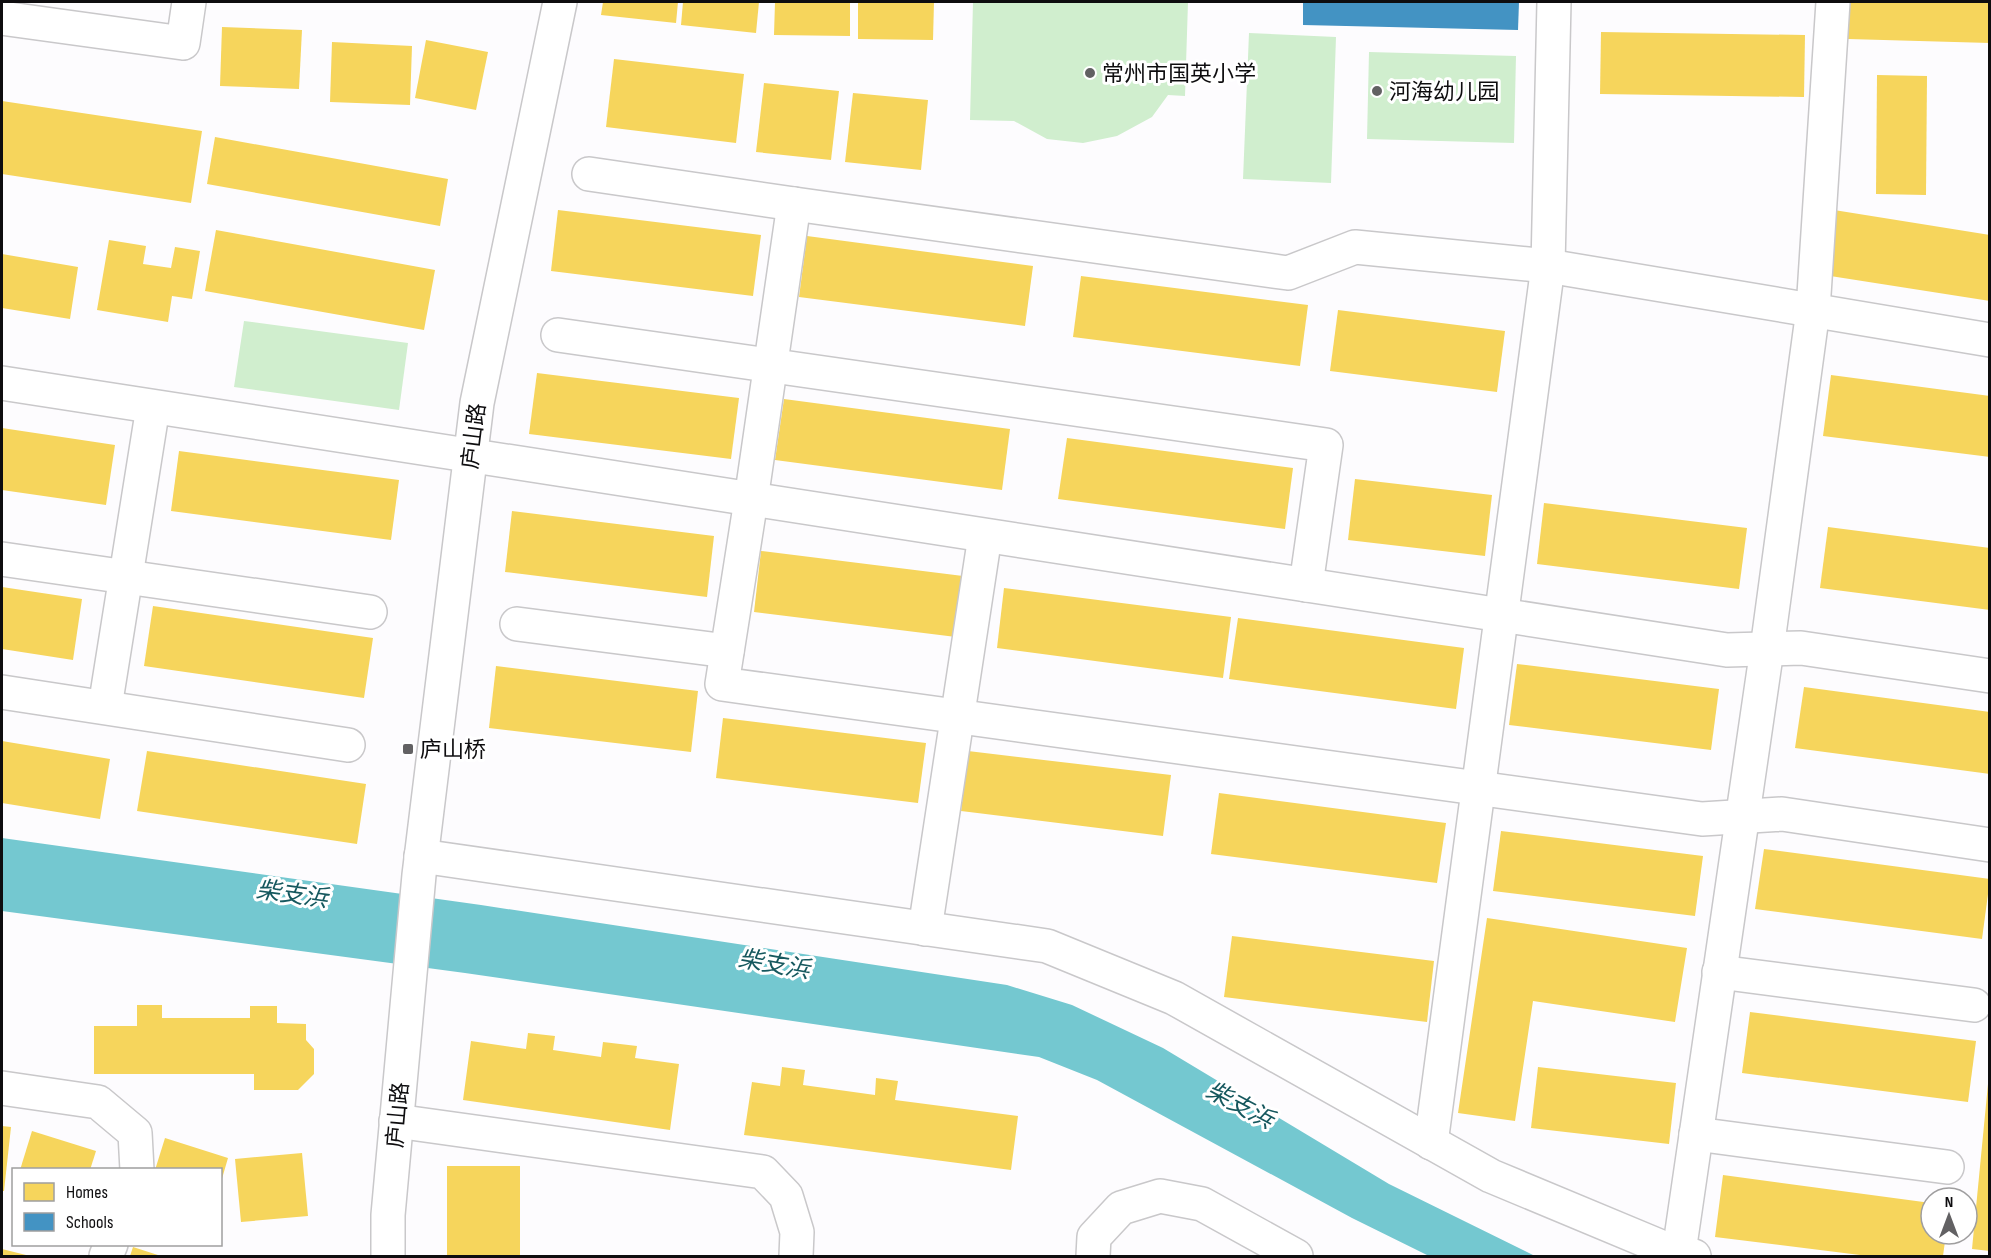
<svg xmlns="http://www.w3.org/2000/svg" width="1991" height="1258" font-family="'Sofia Sans Condensed','Noto Sans SC',sans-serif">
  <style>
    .green { fill: #d0eece }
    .water { fill: #74c8d0 }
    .homes { fill: #f6d55c }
    .schools { fill: #4393c3 }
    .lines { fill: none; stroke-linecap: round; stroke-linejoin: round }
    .minor-casing { stroke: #c9c8ca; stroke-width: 36 }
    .minor { stroke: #fff; stroke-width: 33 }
    .poi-dot { fill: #626163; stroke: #fff; stroke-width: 2 }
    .labels { text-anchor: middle; stroke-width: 6; stroke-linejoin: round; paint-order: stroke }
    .poi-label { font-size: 22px; fill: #0e0d0f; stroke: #fff; text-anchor: start }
    .street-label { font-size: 22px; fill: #0e0d0f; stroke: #fff }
    .water-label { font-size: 24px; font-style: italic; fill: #16585e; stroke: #fff }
  </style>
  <rect width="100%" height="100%" fill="#fdfcfe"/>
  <!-- green -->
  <g class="green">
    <polygon points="973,2 1188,2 1185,96 1168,95 1152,117 1117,136 1083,143 1047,139 1014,121 970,120"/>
    <polygon points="1249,33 1336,37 1331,183 1243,179"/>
    <polygon points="1369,52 1516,56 1514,143 1367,139"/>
    <polygon points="244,321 408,343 399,410 234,387"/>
  </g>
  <!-- water -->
  <polygon class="water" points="2,838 481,905 1007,985 1072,1005 1163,1048 1389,1184 1535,1256 1429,1256 1352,1218 1097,1080 1039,1057 465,973 2,911"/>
  <!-- homes -->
  <g class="homes">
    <polygon points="603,2 678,2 676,23 601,15"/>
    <polygon points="683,2 759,2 756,33 681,25"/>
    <polygon points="775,2 850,2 850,36 774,35"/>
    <polygon points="858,2 934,2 933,40 858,39"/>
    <polygon points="1849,2 1990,2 1990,43 1848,39"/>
    <polygon points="222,27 302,30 299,89 220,86"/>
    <polygon points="1601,32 1805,35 1804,97 1600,94"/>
    <polygon points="426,40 488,52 476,110 415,98"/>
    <polygon points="332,42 412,46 410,105 330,102"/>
    <polygon points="614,59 744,74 736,143 606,127"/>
    <polygon points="1877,75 1927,76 1926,195 1876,194"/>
    <polygon points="764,83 839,91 831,160 756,152"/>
    <polygon points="853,93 928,100 921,170 845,162"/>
    <polygon points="2,101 202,131 191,203 2,174"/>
    <polygon points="215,137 448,179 440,226 207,184"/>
    <polygon points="558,210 761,235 753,296 551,271"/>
    <polygon points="1834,210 1990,235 1990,301 1824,275"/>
    <polygon points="216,230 435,270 424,330 205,291"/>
    <polygon points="807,236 1033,266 1025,326 799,297"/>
    <polygon points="109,240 146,246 143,264 171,268 175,247 200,251 192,299 172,296 168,322 97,310"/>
    <polygon points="2,254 78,267 70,319 2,308"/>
    <polygon points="1081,276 1308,305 1300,366 1073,337"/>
    <polygon points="1338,310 1505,331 1497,392 1330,371"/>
    <polygon points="537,373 739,398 731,459 529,434"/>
    <polygon points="1831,375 1990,396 1990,457 1823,436"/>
    <polygon points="784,399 1010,429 1002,490 775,460"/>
    <polygon points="2,428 115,445 106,505 2,490"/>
    <polygon points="1067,438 1293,468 1285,529 1058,499"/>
    <polygon points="179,451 399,480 391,540 171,511"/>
    <polygon points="1355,479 1492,495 1485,556 1348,540"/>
    <polygon points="1544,503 1747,528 1739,589 1537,564"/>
    <polygon points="512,511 714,536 707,597 505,572"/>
    <polygon points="1828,527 1990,548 1990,610 1820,588"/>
    <polygon points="761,551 963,576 956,637 754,612"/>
    <polygon points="2,587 82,599 73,660 2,649"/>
    <polygon points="1004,588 1231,617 1223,678 997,648"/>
    <polygon points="153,606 373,638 364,698 144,666"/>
    <polygon points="1238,618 1464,648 1456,709 1229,679"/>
    <polygon points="1517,664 1719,689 1711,750 1509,725"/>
    <polygon points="496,666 698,691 691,752 489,728"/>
    <polygon points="1804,687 1990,712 1990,774 1795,748"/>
    <polygon points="723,718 926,743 918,803 716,778"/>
    <polygon points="2,741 110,759 100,819 2,803"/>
    <polygon points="147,751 366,784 357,844 137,811"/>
    <polygon points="968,751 1171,775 1163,836 961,811"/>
    <polygon points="1219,793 1446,823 1437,883 1211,854"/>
    <polygon points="1501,831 1703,856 1695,916 1493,891"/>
    <polygon points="1764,849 1990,879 1982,939 1755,909"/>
    <polygon points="1487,918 1687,948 1675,1022 1533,1001 1515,1121 1458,1113"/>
    <polygon points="1232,936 1434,961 1427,1022 1224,997"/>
    <polygon points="137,1005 162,1005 162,1018 250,1018 250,1006 277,1006 277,1023 306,1024 306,1040 314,1049 314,1074 298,1090 254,1090 254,1074 94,1074 94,1026 137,1026"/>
    <polygon points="1750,1012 1976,1041 1968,1102 1742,1073"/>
    <polygon points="528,1033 555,1036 553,1050 601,1057 603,1042 637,1046 635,1058 679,1064 670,1130 463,1100 471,1041 526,1049"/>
    <polygon points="782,1067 805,1070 803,1085 875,1095 876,1078 898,1081 895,1100 1018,1116 1011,1170 744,1135 752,1082 780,1086"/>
    <polygon points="1538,1067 1676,1083 1669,1144 1531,1128"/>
    <polygon points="1988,1084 1990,1084 1990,1251 1972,1249"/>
    <polygon points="2,1126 11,1127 4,1191 2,1191"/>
    <polygon points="32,1131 96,1151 90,1170 20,1170"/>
    <polygon points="165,1138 228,1158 221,1182 220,1170 155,1170"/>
    <polygon points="302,1153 308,1216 241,1222 235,1159"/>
    <rect x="447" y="1166" width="73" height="90"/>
    <polygon points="1723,1175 1931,1203 1931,1234 1946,1234 1943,1256 1868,1256 1715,1237"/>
    <polygon points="133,1247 161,1256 130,1256"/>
    <polygon points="2,1249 30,1256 2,1256"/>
  </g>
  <!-- schools -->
  <polygon class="schools" points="1303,2 1519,2 1518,30 1303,25"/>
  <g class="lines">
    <defs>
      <g id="minor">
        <polyline points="2,18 183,43 189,2"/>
        <polyline points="589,174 794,204 1288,273 1355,247 1548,266 1990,340"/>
        <polyline points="794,204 751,500 722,684 1702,819 1782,814 1990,845"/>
        <polyline points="558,335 1326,445 1306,585"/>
        <polyline points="2,383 1727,650 1801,648 1990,676"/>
        <polyline points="2,559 370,612"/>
        <polyline points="517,624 727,651"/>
        <polyline points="2,692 348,745"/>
        <polyline points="105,707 153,407"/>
        <polyline points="421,856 1047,946 1174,998 1491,1176 1659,1246 1694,1256"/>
        <polyline points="925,929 985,536"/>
        <polyline points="1719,972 1974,1005"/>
        <polyline points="2,1088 98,1102 135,1133 137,1170"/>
        <polyline points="396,1121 763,1172 786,1196 797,1232 796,1256"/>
        <polyline points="1696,1134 1947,1167"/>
        <polyline points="1431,1143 1548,266 1554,2"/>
        <polyline points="1679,1252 1767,649 1813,310 1833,2"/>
        <polyline points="106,1256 111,1244"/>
        <polyline points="388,1256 388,1215 419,875 477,403 560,2"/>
        <polyline points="1093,1256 1094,1237 1121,1208 1160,1196 1202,1204 1296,1256"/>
      </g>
    </defs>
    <!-- minor casing -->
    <use href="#minor" class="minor-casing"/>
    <!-- minor -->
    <use href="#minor" class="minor"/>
  </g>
  <!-- markers -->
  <g class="poi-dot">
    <circle cx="1090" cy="73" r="6"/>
    <circle cx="1377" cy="91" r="6"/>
    <rect x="402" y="743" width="12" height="12" rx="3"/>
  </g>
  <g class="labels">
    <!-- poi labels -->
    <g class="poi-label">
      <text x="1102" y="81">常州市国英小学</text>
      <text x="1389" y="99">河海幼儿园</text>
      <text x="420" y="757">庐山桥</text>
    </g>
    <!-- street labels -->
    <g class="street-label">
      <text transform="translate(473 436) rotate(-83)" y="8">庐山路</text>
      <text transform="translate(397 1115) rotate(-85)" y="8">庐山路</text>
    </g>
    <!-- water labels -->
    <g class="water-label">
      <text transform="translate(292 894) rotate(8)" y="8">柴支浜</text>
      <text transform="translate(774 964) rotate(10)" y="8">柴支浜</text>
      <text transform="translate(1240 1105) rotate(28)" y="8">柴支浜</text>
    </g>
  </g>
  <!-- border -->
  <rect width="1991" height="1258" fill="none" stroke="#0e0d0f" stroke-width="6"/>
  <!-- legend -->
  <rect x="12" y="1168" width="210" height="78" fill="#ffffff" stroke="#9f9e9f" stroke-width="1.5"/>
  <rect x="24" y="1183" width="30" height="18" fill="#f6d55c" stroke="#9f9e9f" stroke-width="1.5"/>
  <text x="66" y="1198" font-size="18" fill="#0e0d0f">Homes</text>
  <rect x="24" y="1213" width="30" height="18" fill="#4393c3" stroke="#9f9e9f" stroke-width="1.5"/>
  <text x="66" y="1228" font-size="18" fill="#0e0d0f">Schools</text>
  <!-- north arrow -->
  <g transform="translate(1949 1216)"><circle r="28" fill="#ffffff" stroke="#9f9e9f" stroke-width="1.5"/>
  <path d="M0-4.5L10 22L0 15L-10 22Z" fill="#626163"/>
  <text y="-9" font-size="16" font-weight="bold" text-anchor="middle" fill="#0e0d0f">N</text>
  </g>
</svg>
